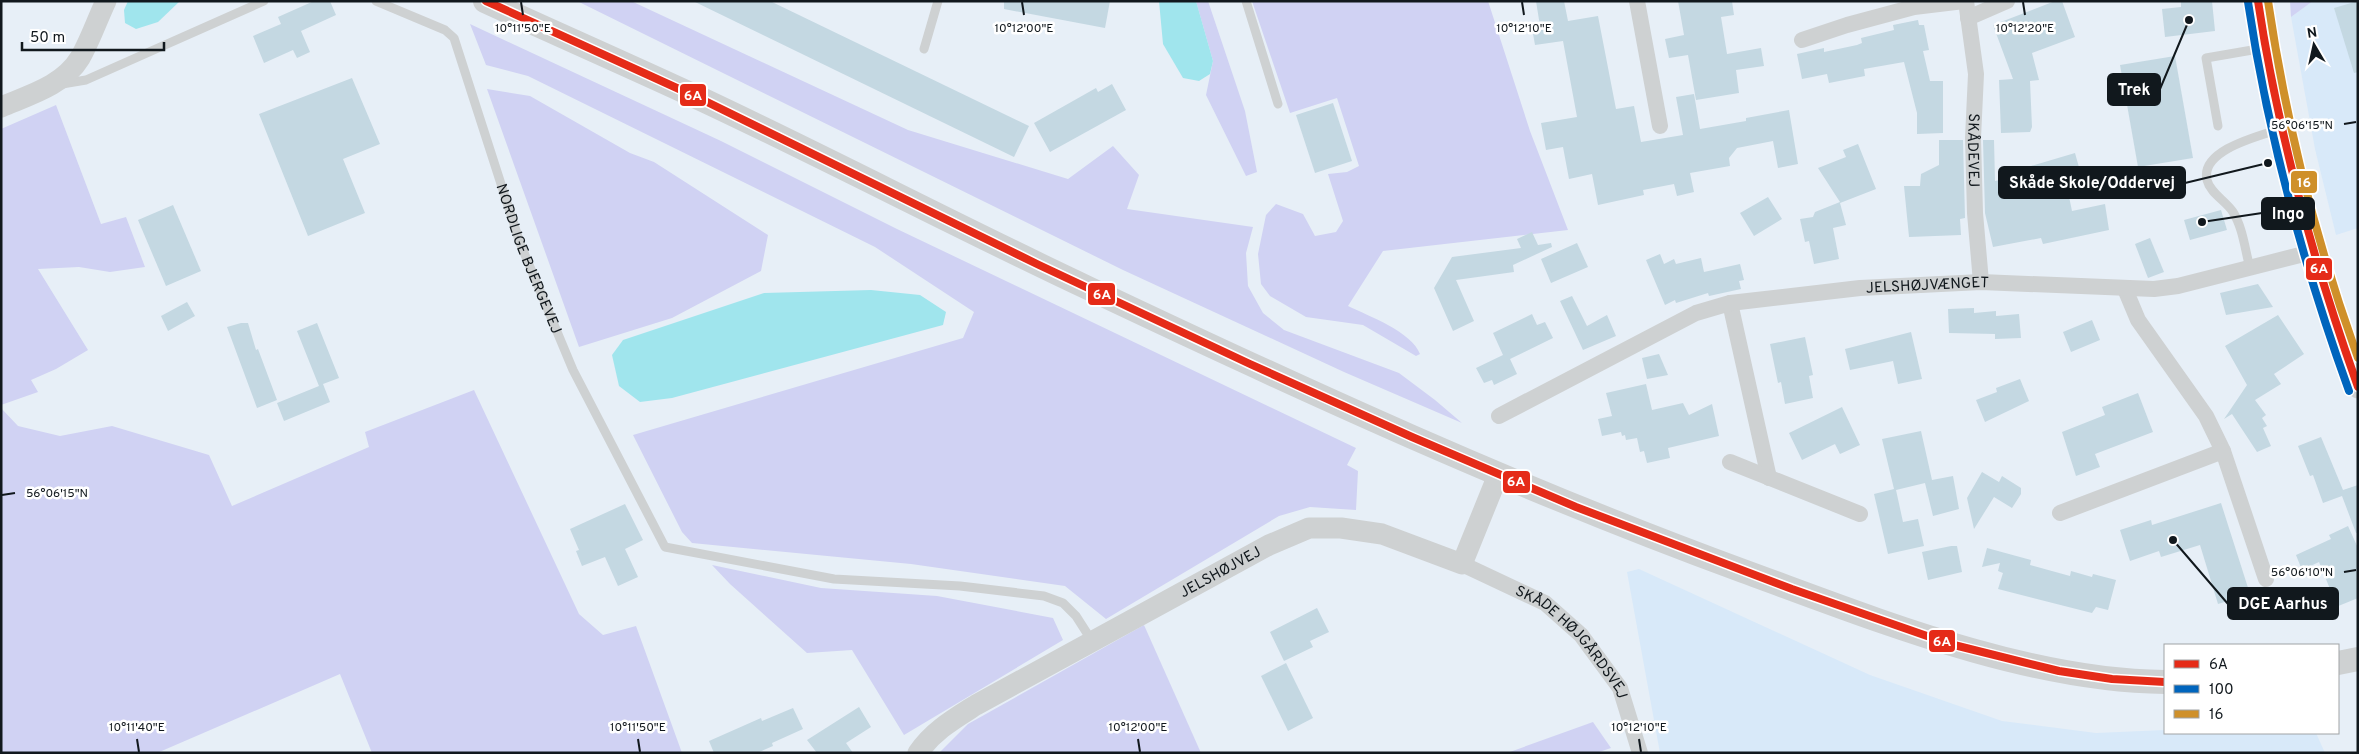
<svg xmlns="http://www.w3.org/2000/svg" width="2359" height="754" font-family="Overpass,sans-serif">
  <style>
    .built { fill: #d8e9f9 }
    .green { fill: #d0d2f3 }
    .water { fill: #a0e5ed }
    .building { fill: #c4d8e2 }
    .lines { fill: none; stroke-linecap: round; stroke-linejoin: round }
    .service { stroke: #ced1d2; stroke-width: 9 }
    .minor { stroke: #ced1d2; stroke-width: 16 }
    .tertiary { stroke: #ced1d2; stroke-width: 21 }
    .secondary { stroke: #ced1d2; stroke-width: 24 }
    .bus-1-casing { stroke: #fff; stroke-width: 11 }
    .bus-2-casing { stroke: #fff; stroke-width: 11 }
    .bus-3-casing { stroke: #fff; stroke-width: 11 }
    .bus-1 { stroke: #e52b18; stroke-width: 8 }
    .bus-2 { stroke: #0065bd; stroke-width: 8 }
    .bus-3 { stroke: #cf902a; stroke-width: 8 }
    .ticks { fill: none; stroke: #11181d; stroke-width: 2 }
    .labels { text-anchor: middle; stroke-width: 5; stroke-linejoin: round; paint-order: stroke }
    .street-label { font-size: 15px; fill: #11181d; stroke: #fff }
    .ticks-label { font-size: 12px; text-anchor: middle; fill: #11181d; stroke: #fff; stroke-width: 5; stroke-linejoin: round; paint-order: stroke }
    .leader { fill: none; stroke: #11181d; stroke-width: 2 }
    .callout-dot { fill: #11181d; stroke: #fff; stroke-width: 2 }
    .callout { fill: #11181d; stroke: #11181d; stroke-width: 2 }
    .callout-label { font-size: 16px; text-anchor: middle; font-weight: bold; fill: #fff }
    .line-badge { stroke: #fff; stroke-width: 2 }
    .badge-label { font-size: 14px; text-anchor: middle; font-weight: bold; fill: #fff }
  </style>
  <rect width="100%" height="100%" fill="#e7eff7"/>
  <!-- built -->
  <g class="built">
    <polygon points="2313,1 2358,1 2358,228 2336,235 2315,149 2291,17"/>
    <polygon points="1639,569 1870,675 2002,721 2096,733 2165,730 2165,733 2316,733 2325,753 1660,753 1627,572"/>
  </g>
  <!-- green -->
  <g class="green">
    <polygon points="577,1 631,1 908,130 1068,179 1113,146 1139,175 1127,209 1253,227 1246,253 1248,286 1263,313 1284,330 1399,373 1435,400 1462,423 1344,372 1123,270"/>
    <polygon points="1196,1 1208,1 1245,111 1257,172 1246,176 1206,95 1213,61"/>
    <path d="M1252 1H1488L1530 131 1568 230 1383 251 1348 306C1369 316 1412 332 1420 354L1416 356 1363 325 1306 317 1270 296 1261 284 1258 254 1266 215 1276 204 1303 214 1315 236 1336 232 1343 221 1328 174 1347 172 1359 166 1337 98 1290 113Z"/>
    <polygon points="2290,1 2313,1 2291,17"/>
    <polygon points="470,24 721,141 897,229 1356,448 1347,465 1358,471 1356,510 1310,507 1279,516 1106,619 1065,586 911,564 692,543 682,532 633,435 963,338 974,312 875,247 528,76 486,65"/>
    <polygon points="487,89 530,96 630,153 654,162 768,235 761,271 672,318 579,347"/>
    <polygon points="56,105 101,224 126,217 145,267 110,272 79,267 38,269 88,350 56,369 31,380 38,392 1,405 1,129"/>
    <polygon points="474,390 579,614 603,635 636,626 682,753 372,753 340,674 157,753 1,753 1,408 18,426 60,436 112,426 209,455 232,506 369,447 365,432"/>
    <polygon points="712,565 821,588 937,596 1053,618 1063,640 904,735 852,650 807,653 730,584"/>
    <polygon points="1144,625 1201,753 939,753 968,724"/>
    <polygon points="1593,722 1611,748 1596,753 1507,753"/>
  </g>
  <!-- water -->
  <g class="water">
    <polygon points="128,1 180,1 158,22 136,29 125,23 124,10"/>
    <polygon points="1159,1 1196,1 1213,61 1210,74 1199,81 1183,78 1163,44"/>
    <polygon points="871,290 920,295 946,312 943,325 672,398 640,402 619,386 612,355 623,340 764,293"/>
  </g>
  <!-- building -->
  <g class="building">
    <polygon points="314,1 330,1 336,15 301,31 310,52 297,58 293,50 264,63 253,36 281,24 278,17"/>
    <polygon points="693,1 770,1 1029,126 1014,157"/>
    <polygon points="1004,1 1110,1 1105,28 1004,9"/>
    <polygon points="1536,1 1564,1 1568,21 1598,16 1616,109 1634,106 1641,142 1683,135 1676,97 1694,94 1700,129 1746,121 1746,118 1789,110 1798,164 1778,168 1773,141 1737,148 1729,158 1730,166 1690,173 1694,192 1677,196 1674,184 1643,190 1644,195 1598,205 1592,174 1569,179 1563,147 1546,150 1541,123 1577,117 1563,41 1535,45 1532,28 1540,26"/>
    <polygon points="1678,1 1732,1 1734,15 1721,17 1727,54 1761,48 1764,66 1736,70 1739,93 1696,100 1688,55 1669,58 1665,39 1684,35"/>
    <polygon points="2055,1 2062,1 2075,37 2032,53 2039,80 2030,81 2032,127 2030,132 2001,133 1999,80 2013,79 1993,25"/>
    <polygon points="2181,1 2212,1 2215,31 2165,37 2162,9 2181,7"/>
    <polygon points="2358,1 2358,72 2354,73 2334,8"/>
    <polygon points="1918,20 1919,25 1924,25 1929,50 1923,51 1930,81 1943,81 1943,133 1917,134 1917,113 1904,62 1864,69 1865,76 1829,83 1827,74 1802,79 1797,54 1824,48 1824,52 1857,45 1862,43 1861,38 1894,30 1893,25"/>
    <polygon points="2175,56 2193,158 2138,167 2120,65"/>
    <polygon points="352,78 380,144 343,159 365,213 308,236 259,114"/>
    <polygon points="1112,84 1126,110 1050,152 1034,123 1096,88 1098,92"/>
    <polygon points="1333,103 1352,161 1315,173 1296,115"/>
    <polygon points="1939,140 1963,140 1965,218 1960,219 1961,235 1909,237 1904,186 1920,186 1921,174 1939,165"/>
    <polygon points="1983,140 1994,140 1995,181 2033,173 2031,166 2075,153 2082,178 2066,182 2072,211 2105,204 2109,230 2043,244 2041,238 1993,247 1985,213"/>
    <polygon points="1858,144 1876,189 1840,203 1846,225 1833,228 1839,259 1814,264 1809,241 1805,242 1800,219 1813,217 1815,212 1840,202 1818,168 1846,157 1843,150"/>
    <polygon points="1768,197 1782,219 1754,236 1740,213"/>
    <polygon points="173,205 201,271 166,286 138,220"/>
    <polygon points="2221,210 2227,230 2190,240 2184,220"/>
    <polygon points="1532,232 1538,245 1551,243 1552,247 1513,265 1514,272 1456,280 1474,321 1453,331 1434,288 1452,257 1521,248 1517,239"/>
    <polygon points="2150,238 2164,272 2148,278 2135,244"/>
    <polygon points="1577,243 1588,267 1551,283 1541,259"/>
    <polygon points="1660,254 1664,264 1674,259 1676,264 1701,258 1704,272 1740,264 1744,280 1739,281 1741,289 1709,296 1708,293 1676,303 1675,300 1665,305 1646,260"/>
    <polygon points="2258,284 2273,307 2226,315 2220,293"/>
    <polygon points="1572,296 1587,326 1607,315 1616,336 1583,350 1560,301"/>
    <polygon points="187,302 195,316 168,331 161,316"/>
    <polygon points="1974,308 1974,313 1996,311 1996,316 2019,314 2021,338 1995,339 1995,334 1949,333 1948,309"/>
    <polygon points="1532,314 1537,325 1545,322 1553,338 1510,359 1517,374 1494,385 1492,380 1484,383 1476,368 1503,355 1493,333"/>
    <polygon points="2278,315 2304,354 2274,374 2281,384 2255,400 2266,415 2262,418 2267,426 2263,428 2271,446 2257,452 2232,414 2224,419 2247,385 2225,346"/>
    <polygon points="2092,320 2100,340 2071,352 2063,332"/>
    <polygon points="241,323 248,323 256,350 258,349 277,400 257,408 227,327"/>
    <polygon points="317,323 339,378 323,384 330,402 284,421 277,403 319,386 297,331"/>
    <polygon points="1911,332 1922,379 1898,384 1893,361 1850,370 1845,349"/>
    <polygon points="1805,337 1813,375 1809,376 1813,398 1785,404 1781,382 1778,383 1770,344"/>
    <polygon points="1659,354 1668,375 1647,379 1642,358"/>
    <polygon points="2020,379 2029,401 1985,422 1976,400 1997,392 1996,388"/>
    <polygon points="1646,384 1652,410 1683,403 1689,415 1712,404 1719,436 1668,448 1670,458 1647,463 1644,451 1640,452 1637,438 1626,440 1625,435 1622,436 1621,432 1602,436 1598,419 1612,416 1606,393"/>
    <polygon points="2138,393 2153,432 2095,454 2100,467 2076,476 2062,432 2105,415 2102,407"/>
    <polygon points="1842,407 1860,445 1840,454 1835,444 1802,460 1789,433"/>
    <polygon points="1921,431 1932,480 1953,476 1959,509 1933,516 1925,483 1896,490 1903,522 1918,519 1924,546 1888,554 1874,494 1894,489 1882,439"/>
    <polygon points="2321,437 2343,490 2358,485 2358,533 2356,533 2342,496 2323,503 2313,475 2310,476 2298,446"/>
    <polygon points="1982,472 1999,482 2002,476 2021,488 2021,494 2012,508 1994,497 1974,529 1967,498"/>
    <polygon points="2221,503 2250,594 2218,604 2200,545 2161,557 2159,551 2130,561 2120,530 2151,520 2152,525"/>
    <polygon points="625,504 643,540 625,549 638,577 618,586 605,557 582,566 576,551 579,550 570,529"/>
    <polygon points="2348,526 2358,548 2358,598 2331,609 2323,592 2330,589 2319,562 2302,570 2296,555 2331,539 2329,535"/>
    <polygon points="1951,546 1957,546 1962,572 1928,580 1922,552"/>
    <polygon points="1987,548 2031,560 2030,565 2070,576 2071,571 2092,577 2093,574 2116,580 2108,610 2096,607 2092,613 1998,589 2003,573 1998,571 2000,563 1982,567"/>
    <polygon points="1317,608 1329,632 1310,641 1313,647 1284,661 1270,632"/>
    <polygon points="1286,663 1313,718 1288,731 1261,676"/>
    <polygon points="859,707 871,727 846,743 853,753 817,753 807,740"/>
    <polygon points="793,708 803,729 772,743 773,746 757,753 714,753 709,741 761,718 762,721"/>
  </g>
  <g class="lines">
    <!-- service -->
    <g class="service">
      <path id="s1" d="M376 1 445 30 454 38 520 243 573 370 665 547 834 579 960 586 1044 596 1063 603 1076 616 1092 641"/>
      <polyline points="1246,1 1278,104"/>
      <polyline points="924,49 938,1"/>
      <polyline points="62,84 86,80 264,1"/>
      <polyline points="2218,126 2206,58 2264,48"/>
      <path d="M2250 268C2245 250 2243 228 2233 212 2226 201 2210 193 2207 180 2200 150 2259 136 2280 129"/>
    </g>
    <!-- minor -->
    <g class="minor">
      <polyline points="1637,1 1660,126"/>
      <path id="s2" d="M1966 1 1976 74 1973 138 1975 213 1981 282"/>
      <polyline points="1968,18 2007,1"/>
      <polyline points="1802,40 1847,25 1914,7 1964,1"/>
      <polyline points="2125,289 2138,320 2206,416 2223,451 2266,579"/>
      <polyline points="1730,303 1769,478"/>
      <path id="s3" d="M1499 416 1696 313 1730 303 1860 288 1981 282 2154 289 2178 286 2312 252"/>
      <polyline points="1730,462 1860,514"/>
      <polyline points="2060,513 2223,451"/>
      <path id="s4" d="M1462 564 1545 603 1581 635 1620 688 1640 753"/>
    </g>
    <!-- tertiary -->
    <g class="tertiary">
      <path d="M2258 1C2275 134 2312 263 2358 388"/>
      <path d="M1 107C29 95 63 86 80 58 90 41 97 20 106 1"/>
      <path id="s5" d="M918 753C933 731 954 719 976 705L1269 545 1309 528H1341L1382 534 1462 564 1498 475"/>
    </g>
    <!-- secondary -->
    <g class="secondary">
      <path d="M485 1C557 34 630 66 701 99 831 160 958 227 1088 288 1303 390 1519 489 1743 571 1872 618 2026 681 2165 682"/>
      <polyline points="2338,663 2358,659"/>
    </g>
    <defs>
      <g id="bus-1">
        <polyline points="486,1 701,99 1039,265 1250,364 1412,437 1576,507 1792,589 1950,644 2059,671 2112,679 2165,682"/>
        <path d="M2258 1C2278 134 2313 261 2358 387"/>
      </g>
      <path id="bus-2" d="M2248 2C2268 136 2303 264 2349 391"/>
      <path id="bus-3" d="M2268 1C2286 123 2316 242 2358 358"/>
    </defs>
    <!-- bus-1 casing -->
    <use href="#bus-1" class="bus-1-casing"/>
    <!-- bus-2 casing -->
    <use href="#bus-2" class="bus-2-casing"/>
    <!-- bus-3 casing -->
    <use href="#bus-3" class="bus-3-casing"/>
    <!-- bus-1 -->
    <use href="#bus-1" class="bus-1"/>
    <!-- bus-2 -->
    <use href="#bus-2" class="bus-2"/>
    <!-- bus-3 -->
    <use href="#bus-3" class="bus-3"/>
  </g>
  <!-- ticks -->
  <path class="ticks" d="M521 2 523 15M1022 2 1024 15M1522 2 1524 15M2023 2 2025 15M2344 124 2356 122M2 495 15 493M2344 572 2356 570M137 739 139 752M638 739 640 752M1138 739 1140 752M1639 739 1641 752"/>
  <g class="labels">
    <!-- street labels -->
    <g class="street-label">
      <text dy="5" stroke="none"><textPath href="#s2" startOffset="150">SKÅDEVEJ</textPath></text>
      <text dy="5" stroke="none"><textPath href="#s1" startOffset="320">NORDLIGE BJERGEVEJ</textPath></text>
      <text dy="5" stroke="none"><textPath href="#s3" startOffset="456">JELSHØJVÆNGET</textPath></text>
      <text dy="5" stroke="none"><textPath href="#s5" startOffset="354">JELSHØJVEJ</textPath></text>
      <text dy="5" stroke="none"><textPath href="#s4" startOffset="138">SKÅDE HØJGÅRDSVEJ</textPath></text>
    </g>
  </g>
  <g class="ticks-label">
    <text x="523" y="32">10°11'50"E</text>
    <text x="1024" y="32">10°12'00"E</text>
    <text x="1524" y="32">10°12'10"E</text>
    <text x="2025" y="32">10°12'20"E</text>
    <text x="2302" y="129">56°06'15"N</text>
    <text x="57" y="497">56°06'15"N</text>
    <text x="2302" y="576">56°06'10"N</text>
    <text x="137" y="731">10°11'40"E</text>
    <text x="638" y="731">10°11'50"E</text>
    <text x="1138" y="731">10°12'00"E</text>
    <text x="1639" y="731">10°12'10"E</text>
  </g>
  <!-- callouts -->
  <path class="leader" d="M2189 20L2160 89M2268 163L2185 183M2202 222L2262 213M2173 540L2228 604"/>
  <g class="callout-dot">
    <circle cx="2189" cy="20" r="5"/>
    <circle cx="2268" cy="163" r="5"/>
    <circle cx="2202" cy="222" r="5"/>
    <circle cx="2173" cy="540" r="5"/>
  </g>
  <g class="callout">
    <rect x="2108" y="74" width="52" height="31" rx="5"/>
    <rect x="1999" y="167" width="186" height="31" rx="5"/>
    <rect x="2262" y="198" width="52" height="31" rx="5"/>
    <rect x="2228" y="588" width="110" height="31" rx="5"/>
  </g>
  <g class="callout-label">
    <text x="2134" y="95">Trek</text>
    <text x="2092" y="188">Skåde Skole/Oddervej</text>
    <text x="2288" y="219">Ingo</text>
    <text x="2283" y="609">DGE Aarhus</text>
  </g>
  <g class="line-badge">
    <rect x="679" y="83" width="28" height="24" rx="5" fill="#e52b18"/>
    <rect x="2290" y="170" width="28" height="24" rx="5" fill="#cf902a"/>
    <rect x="2305" y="257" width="28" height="24" rx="5" fill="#e52b18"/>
    <rect x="1087" y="282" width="29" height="24" rx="5" fill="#e52b18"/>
    <rect x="1502" y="470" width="29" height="24" rx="5" fill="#e52b18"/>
    <rect x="1928" y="629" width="28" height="24" rx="5" fill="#e52b18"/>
  </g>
  <g class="badge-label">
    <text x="693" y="100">6A</text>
    <text x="2304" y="187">16</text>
    <text x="2319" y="273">6A</text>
    <text x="1102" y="299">6A</text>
    <text x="1516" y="486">6A</text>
    <text x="1942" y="646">6A</text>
  </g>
  <!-- border -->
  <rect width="2359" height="754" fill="none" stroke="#11181d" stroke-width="5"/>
  <!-- legend -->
  <rect x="2164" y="644" width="175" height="90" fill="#ffffff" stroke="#a0a3a5"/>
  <rect x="2174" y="660" width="25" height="8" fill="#e52b18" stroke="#a0a3a5"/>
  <text x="2209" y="669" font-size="15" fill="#11181d">6A</text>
  <rect x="2174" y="685" width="25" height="8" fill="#0065bd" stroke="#a0a3a5"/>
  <text x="2209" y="694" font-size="15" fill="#11181d">100</text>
  <rect x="2174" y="710" width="25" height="8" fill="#cf902a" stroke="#a0a3a5"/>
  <text x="2209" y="719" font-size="15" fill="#11181d">16</text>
  <!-- north arrow -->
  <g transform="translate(2314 45) rotate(351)" stroke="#ffffff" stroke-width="4" paint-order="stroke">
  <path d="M0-4L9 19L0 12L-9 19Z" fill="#11181d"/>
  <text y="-8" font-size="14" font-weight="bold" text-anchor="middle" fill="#11181d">N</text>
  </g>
  <!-- scale -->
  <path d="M22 42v8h142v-8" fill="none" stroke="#11181d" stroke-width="2.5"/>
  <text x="30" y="42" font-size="15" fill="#11181d" stroke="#ffffff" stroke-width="4" paint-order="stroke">50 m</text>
</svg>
